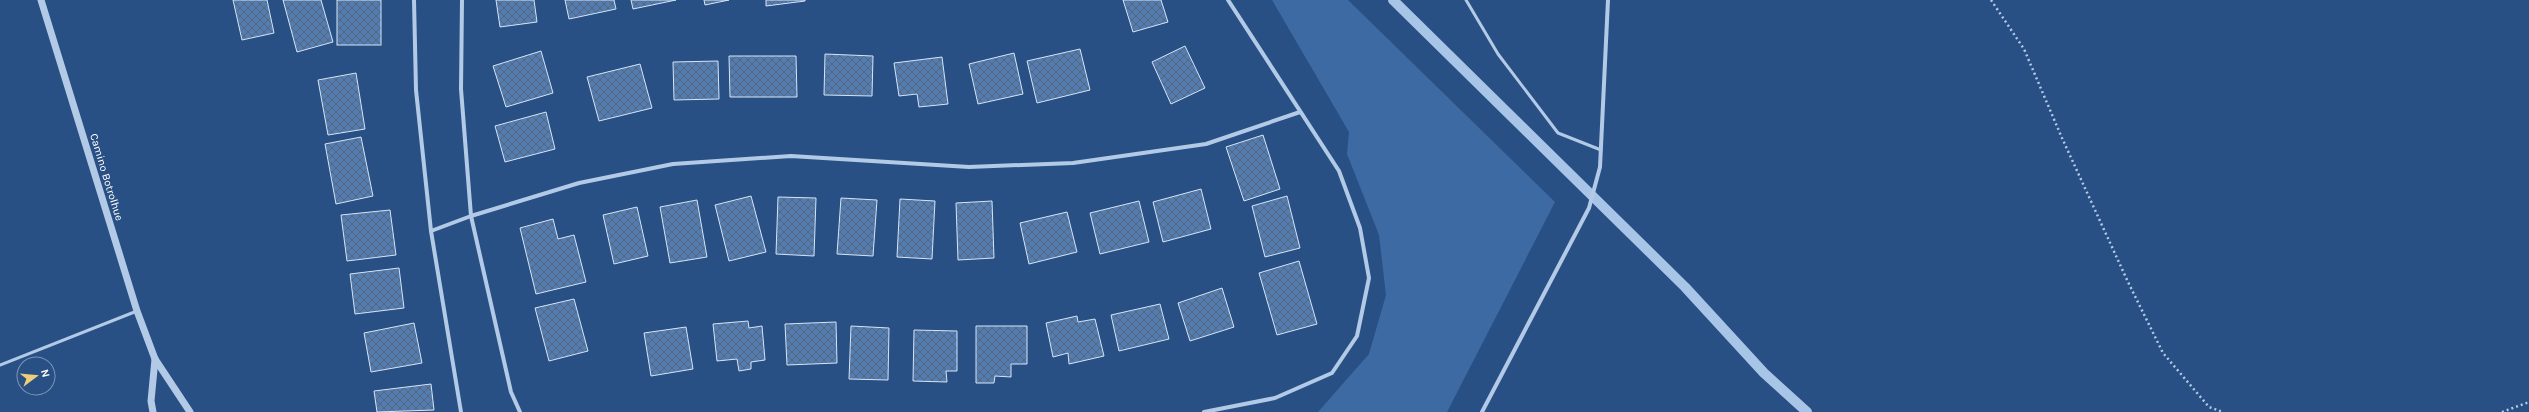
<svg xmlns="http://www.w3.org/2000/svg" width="2529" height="412" font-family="Karla,sans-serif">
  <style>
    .park { fill: #3d6aa2 }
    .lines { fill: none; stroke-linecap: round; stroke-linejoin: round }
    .stream { stroke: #a8c5e8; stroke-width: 10 }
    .building { fill: url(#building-cross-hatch); stroke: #d6e5f6 }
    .path { stroke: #b3cae7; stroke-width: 2.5; stroke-dasharray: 2 3; stroke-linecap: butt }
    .service { stroke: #b3cae7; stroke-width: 3 }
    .minor { stroke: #b3cae7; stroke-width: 4 }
    .tertiary { stroke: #b3cae7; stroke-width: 7 }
    .labels { text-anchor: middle; stroke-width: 3; stroke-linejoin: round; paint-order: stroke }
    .street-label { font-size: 11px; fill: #fff; stroke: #285085 }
  </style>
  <defs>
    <pattern id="building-cross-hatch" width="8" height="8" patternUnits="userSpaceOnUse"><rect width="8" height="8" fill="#557caf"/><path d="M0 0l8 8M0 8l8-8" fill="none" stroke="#516682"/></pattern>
  </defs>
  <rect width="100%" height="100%" fill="#285085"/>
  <!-- park -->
  <polygon class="park" points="1272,0 1348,0 1555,202 1447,412 1318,412 1369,354 1386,295 1379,235 1347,154 1349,132"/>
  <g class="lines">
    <!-- stream -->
    <polyline class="stream" points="1393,0 1685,287 1764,373 1807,412"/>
  </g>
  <!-- building -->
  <g class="building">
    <polygon points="233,0 267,0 274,33 242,40"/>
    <polygon points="283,0 321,0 333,42 297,52"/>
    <rect x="337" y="0" width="44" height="45"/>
    <polygon points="496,0 534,0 537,22 500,27"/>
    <polygon points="565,0 614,0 616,9 569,19"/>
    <polygon points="631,0 676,0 633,9"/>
    <polygon points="704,0 729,0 705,5"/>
    <polygon points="766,0 805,0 805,1 766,6"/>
    <polygon points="1123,0 1161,0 1168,22 1133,32"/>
    <polygon points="1185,46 1205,88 1171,104 1152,62"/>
    <polygon points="1080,49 1090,90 1037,103 1027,61"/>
    <polygon points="541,51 553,93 506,107 493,66"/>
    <polygon points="1014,53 1023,94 978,104 969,64"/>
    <polygon points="825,54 873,56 872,96 824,95"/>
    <polygon points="729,56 796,56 797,97 730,97"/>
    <polygon points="942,57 948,104 919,107 917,94 899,96 894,63"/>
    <polygon points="718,61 719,99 674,100 673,62"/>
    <polygon points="640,64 652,108 599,121 587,77"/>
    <polygon points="356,73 365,129 328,135 318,80"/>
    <polygon points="546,112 555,149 505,162 495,126"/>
    <polygon points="1263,135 1280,189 1244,201 1226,147"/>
    <polygon points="361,137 373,196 336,204 325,144"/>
    <polygon points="1201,189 1211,229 1163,242 1153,202"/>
    <polygon points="751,196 766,252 729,261 715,205"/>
    <polygon points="1287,196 1300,248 1265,257 1252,206"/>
    <polygon points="778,197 816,198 814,256 776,254"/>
    <polygon points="841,198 877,200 873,256 837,254"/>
    <polygon points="900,199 935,201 932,259 897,257"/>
    <polygon points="697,200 707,257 670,263 660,207"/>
    <polygon points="992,201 994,258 958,260 956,203"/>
    <polygon points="1139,201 1149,242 1100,254 1090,213"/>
    <polygon points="637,207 648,256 614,264 603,215"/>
    <polygon points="390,210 396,255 347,261 341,215"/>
    <polygon points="1067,212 1077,252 1029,264 1020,223"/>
    <polygon points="553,219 558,239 574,235 586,282 536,294 520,228"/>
    <polygon points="1299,261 1317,324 1277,335 1259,273"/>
    <polygon points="399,268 404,308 355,314 350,274"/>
    <polygon points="1222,288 1234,327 1190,341 1178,303"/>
    <polygon points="574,299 588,351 549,361 535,308"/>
    <polygon points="1160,304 1169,339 1119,351 1111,315"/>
    <polygon points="1077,316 1078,322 1095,319 1104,356 1069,364 1068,353 1053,357 1046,323"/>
    <polygon points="748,321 749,328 762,326 765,360 751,362 751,369 739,371 737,359 717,361 713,324"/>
    <polygon points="836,322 837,363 787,365 785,324"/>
    <polygon points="414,323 422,363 371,372 364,333"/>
    <polygon points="851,326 889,328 888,380 849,379"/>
    <polygon points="976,326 1027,326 1027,364 1011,364 1011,377 995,376 994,383 976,383"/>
    <polygon points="686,327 693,369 651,376 644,333"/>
    <polygon points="914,330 957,331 957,371 946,371 947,382 913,381"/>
    <polygon points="431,384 434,410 377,412 374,391"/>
  </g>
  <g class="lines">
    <!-- path -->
    <g class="path">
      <polyline points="1991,0 2024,49 2062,138 2128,282 2163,353 2209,407 2223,412"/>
      <polyline points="2502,412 2529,402"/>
    </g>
    <!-- service -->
    <g class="service">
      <polyline points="1466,0 1498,54 1558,133 1601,150"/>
      <polyline points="0,365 137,311"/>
    </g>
    <!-- minor -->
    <g class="minor">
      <polyline points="414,0 416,90 431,231 461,412"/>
      <polyline points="462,0 461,89 471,216 511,392 520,412"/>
      <polyline points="431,231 471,216 579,183 673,164 791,156 969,167 1073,163 1206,144 1300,112"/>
      <polyline points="1204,412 1275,398 1332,373 1357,336 1369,278 1360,228 1339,171 1228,0"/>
      <polyline points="1482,412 1589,208 1600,167 1608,0"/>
    </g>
    <!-- tertiary -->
    <g class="tertiary">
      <polyline points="41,0 137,311 155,359 190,412"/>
      <polyline points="153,412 151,401 155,359"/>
    </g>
  </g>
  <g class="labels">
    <!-- street labels -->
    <g class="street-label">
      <text transform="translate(107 177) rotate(73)" y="4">Camino Botrolhue</text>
    </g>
  </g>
  <!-- north arrow -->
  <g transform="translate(36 376) rotate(74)"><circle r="19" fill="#285085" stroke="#7e96b6"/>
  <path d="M0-3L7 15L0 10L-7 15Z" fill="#efce79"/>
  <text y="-6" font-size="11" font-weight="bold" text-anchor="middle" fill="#ffffff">N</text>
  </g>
</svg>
